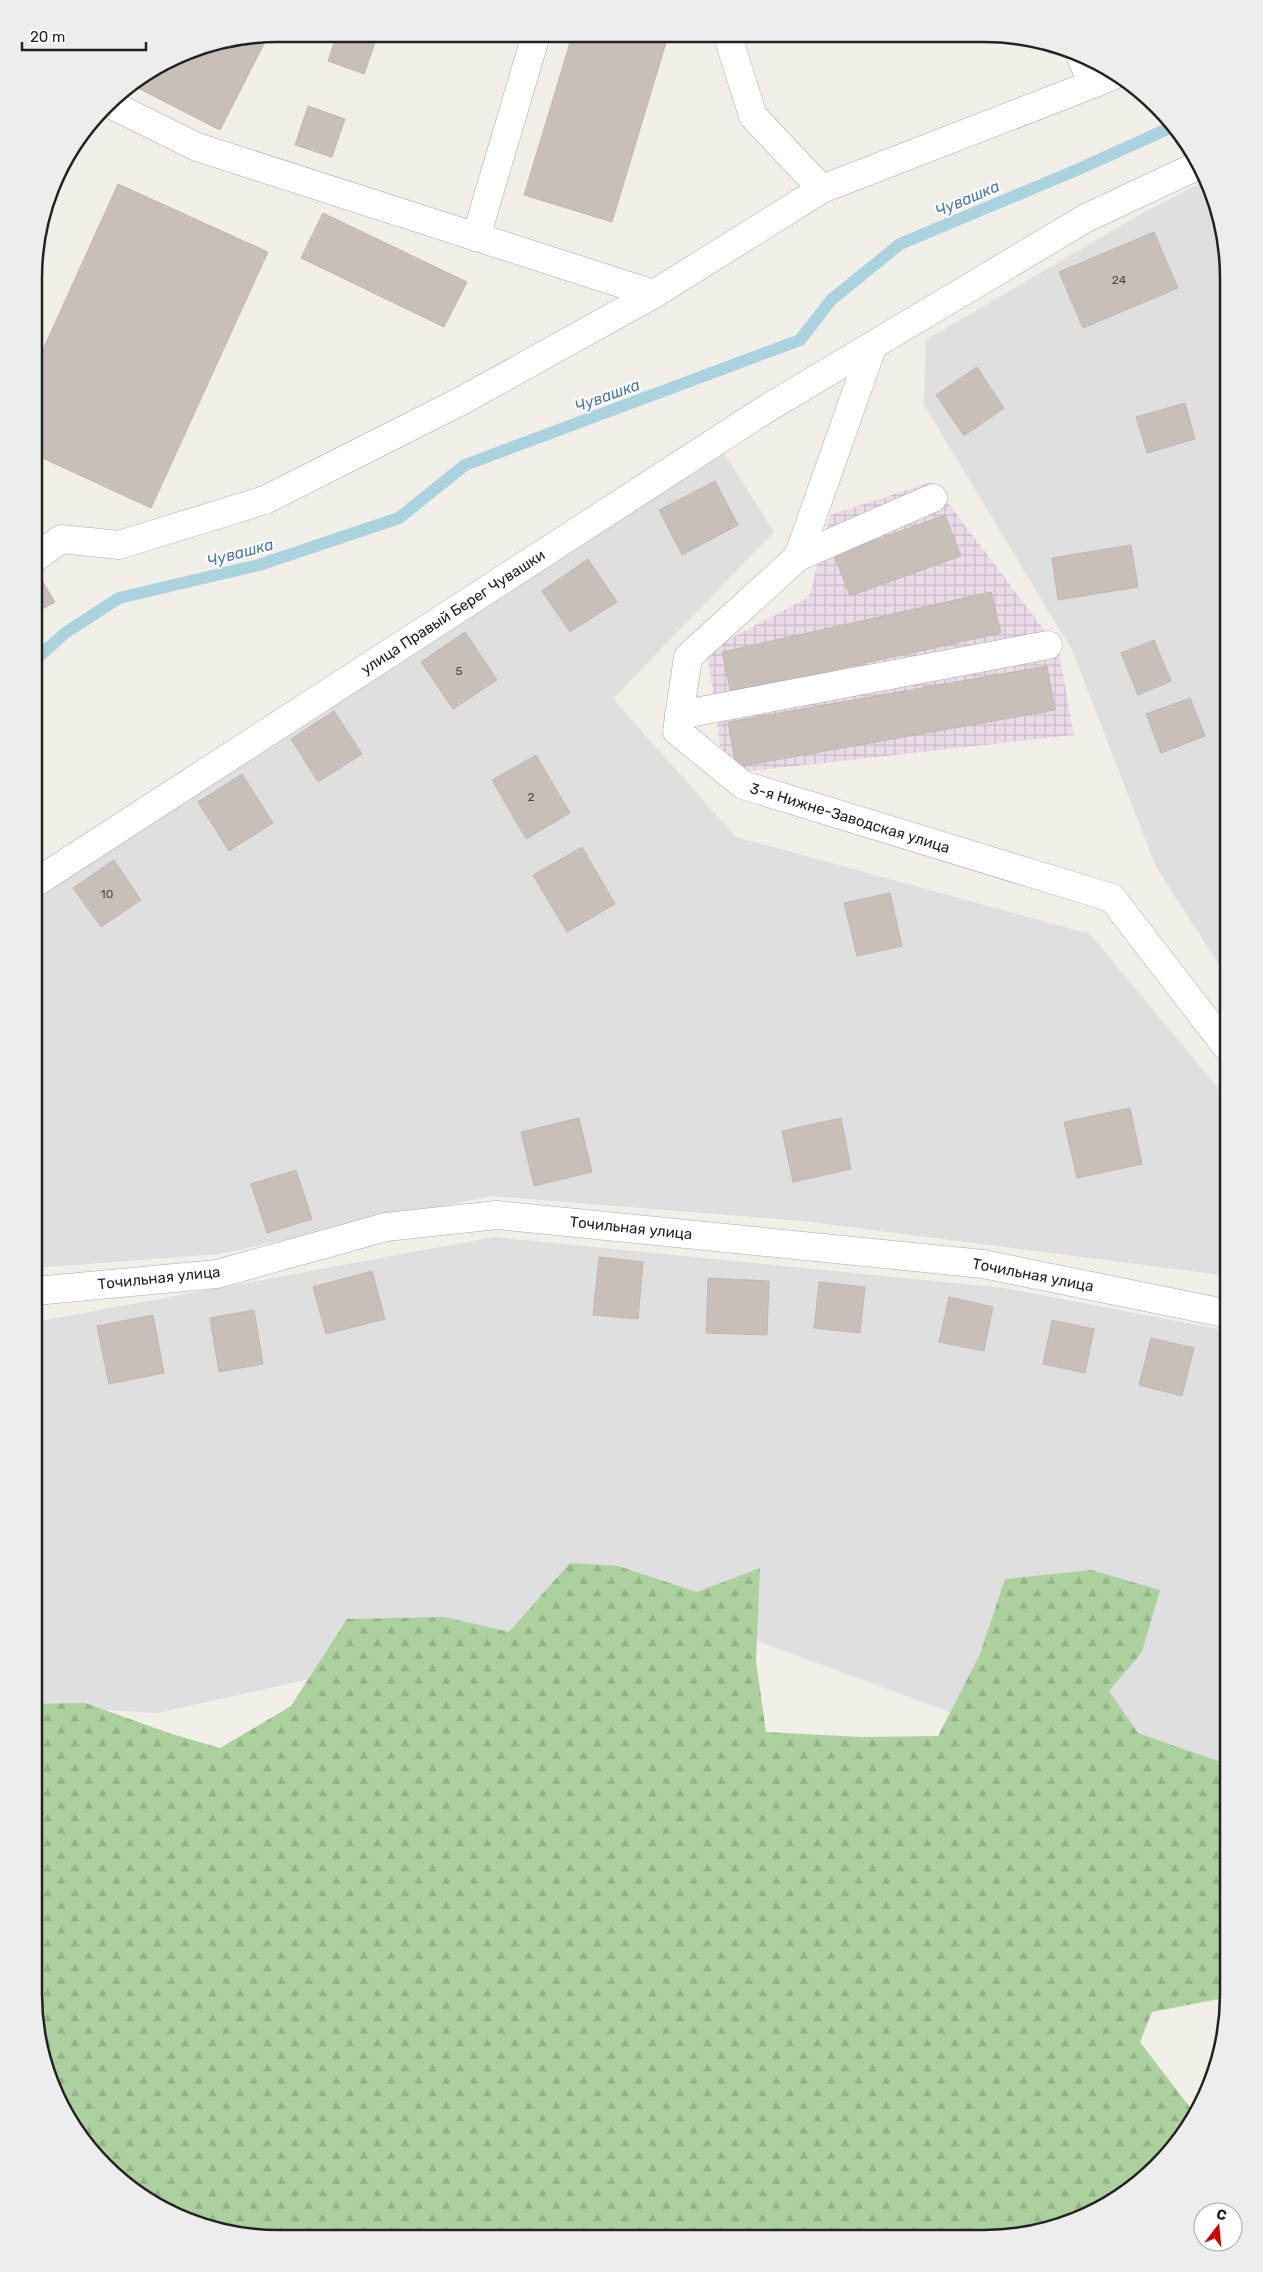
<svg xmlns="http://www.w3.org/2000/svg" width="1263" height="2272" font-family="Rubik,sans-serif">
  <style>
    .residential { fill: #e0dfdf }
    .industrial { fill: url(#industrial-grid) }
    .forest { fill: url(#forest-firs) }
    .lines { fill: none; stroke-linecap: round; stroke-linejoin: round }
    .stream { stroke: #aad3df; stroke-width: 12 }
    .building { fill: #c7bfb8; stroke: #c4b6ab }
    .minor-casing { stroke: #a9a9a9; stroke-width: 29 }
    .minor { stroke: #fff; stroke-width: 28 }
    .labels { text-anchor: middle; stroke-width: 4; stroke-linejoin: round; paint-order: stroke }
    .number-label { font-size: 12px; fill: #4b4948 }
    .street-label { font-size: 15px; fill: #222; stroke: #fff }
    .water-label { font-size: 16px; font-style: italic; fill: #4a7aab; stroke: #fff }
    .rim { fill: none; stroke: #222; stroke-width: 2.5 }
  </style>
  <defs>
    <pattern id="industrial-grid" width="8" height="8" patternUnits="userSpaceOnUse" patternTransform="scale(1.25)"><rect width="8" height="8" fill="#ebdbe8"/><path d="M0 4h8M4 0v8" fill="none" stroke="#c9bcc7"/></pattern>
    <pattern id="forest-firs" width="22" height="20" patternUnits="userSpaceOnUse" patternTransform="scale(1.25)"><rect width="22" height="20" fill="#add19e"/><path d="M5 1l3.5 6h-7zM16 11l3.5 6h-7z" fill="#95b388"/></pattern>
  </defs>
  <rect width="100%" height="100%" fill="#f2efe9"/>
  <!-- residential -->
  <g class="residential">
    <polygon points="1207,180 1216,199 1229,278 1229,980 1156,867 1072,650 924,405 926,340 1146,211"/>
    <polygon points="724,453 774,532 613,699 736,837 1090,934 1229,1101 1229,1276 803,1221 491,1196 219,1254 35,1268 35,896"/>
    <polygon points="494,1237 1004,1288 1229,1331 1229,1815 654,1603 157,1713 34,1706 35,1322"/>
  </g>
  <!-- industrial -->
  <polygon class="industrial" points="932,482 1058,648 1074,735 724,774 707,651 809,597 830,515"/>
  <!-- forest -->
  <polygon class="forest" points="570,1563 618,1566 697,1592 760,1568 756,1661 766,1732 862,1737 938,1736 980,1654 1005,1579 1091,1570 1160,1590 1142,1652 1109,1691 1138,1733 1229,1765 1229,1997 1152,2012 1140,2042 1195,2114 1179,2143 1133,2188 1064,2225 985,2238 246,2236 170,2213 117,2178 75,2130 47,2073 34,1994 34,1704 85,1703 172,1734 220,1748 291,1706 347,1619 445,1617 509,1632"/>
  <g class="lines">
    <!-- stream -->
    <polyline class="stream" points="35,660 65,633 119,598 259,565 399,518 465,465 800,340 831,300 900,244 1079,169 1174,126"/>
  </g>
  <!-- building -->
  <g class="building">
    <polygon points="337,34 378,34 364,74 328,61"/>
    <polygon points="268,36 220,130 132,85 185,52"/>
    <polygon points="572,36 668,36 612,222 524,195"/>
    <polygon points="308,106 345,119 332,157 295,145"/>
    <polygon points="118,184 268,252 151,508 36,455 36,365"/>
    <polygon points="323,213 467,282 444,327 301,258"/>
    <polygon points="1154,232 1178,288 1083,328 1059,272"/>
    <polygon points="977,367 1004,408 964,436 936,395"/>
    <polygon points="1185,403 1195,439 1147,453 1136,417"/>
    <polygon points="715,481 738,525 682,555 659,510"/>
    <polygon points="945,515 961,556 850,596 834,555"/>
    <polygon points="1131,545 1138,587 1058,600 1052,558"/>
    <polygon points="588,559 617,602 570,632 542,591"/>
    <polygon points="40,577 55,602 35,613 35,580"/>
    <polygon points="991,592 1001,633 731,693 722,652"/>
    <polygon points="465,632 497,680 453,709 421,662"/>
    <polygon points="1154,640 1171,681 1138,695 1121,653"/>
    <polygon points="1047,666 1055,710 736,767 728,722"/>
    <polygon points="1190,698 1205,736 1161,753 1146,714"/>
    <polygon points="334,711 362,754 318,782 291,739"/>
    <polygon points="536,755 570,813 526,839 492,780"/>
    <polygon points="242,774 273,823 229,851 198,802"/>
    <polygon points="582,847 615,904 567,932 533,875"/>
    <polygon points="114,860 141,900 101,927 73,888"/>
    <polygon points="1229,875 1229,889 1224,877"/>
    <polygon points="890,893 902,946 857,956 844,903"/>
    <polygon points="1130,1108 1142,1164 1077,1178 1064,1122"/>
    <polygon points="579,1118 592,1172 534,1186 521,1132"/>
    <polygon points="841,1118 851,1169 793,1182 782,1131"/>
    <polygon points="296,1170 312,1219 267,1233 251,1184"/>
    <polygon points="599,1257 643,1262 638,1319 593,1315"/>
    <polygon points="372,1271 385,1319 326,1334 313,1287"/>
    <polygon points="708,1278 769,1281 767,1335 706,1333"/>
    <polygon points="819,1282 865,1287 860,1333 814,1328"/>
    <polygon points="949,1297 993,1307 984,1351 939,1342"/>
    <polygon points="254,1310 263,1364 219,1372 210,1318"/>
    <polygon points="153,1315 164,1373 109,1384 97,1326"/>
    <polygon points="1052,1320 1094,1329 1085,1373 1043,1364"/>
    <polygon points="1151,1338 1194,1348 1182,1396 1139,1385"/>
  </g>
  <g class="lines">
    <defs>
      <g id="minor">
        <polyline points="728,37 753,116 822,189"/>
        <polyline points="1080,55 1093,84"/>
        <polyline points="110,104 197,147 654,294"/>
        <polyline points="476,237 536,35"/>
        <polyline points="873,345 798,557 688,657 677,731 743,785 1112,898 1229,1050"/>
        <polyline points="798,557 933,498"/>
        <polyline points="35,558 61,539 119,545 265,500 463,400 654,294 822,189 1093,84 1116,74"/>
        <polyline points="679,715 1048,645"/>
        <polyline points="35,883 766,409 1086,218 1199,165"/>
        <polyline points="35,1291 217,1274 386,1227 497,1215 983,1264 1229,1314"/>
      </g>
    </defs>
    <!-- minor casing -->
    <use href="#minor" class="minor-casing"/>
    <!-- minor -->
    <use href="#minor" class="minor"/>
  </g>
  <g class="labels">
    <!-- number labels -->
    <g class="number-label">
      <text x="1119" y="284">24</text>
      <text x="459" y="675">5</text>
      <text x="531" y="801">2</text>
      <text x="107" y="898">10</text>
    </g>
    <!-- street labels -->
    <g class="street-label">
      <text transform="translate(453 612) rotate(-33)" y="5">улица Правый Берег Чувашки</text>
      <text transform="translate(850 818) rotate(17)" y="5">3-я Нижне-Заводская улица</text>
      <text transform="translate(631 1228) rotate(6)" y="5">Точильная улица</text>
      <text transform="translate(1033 1275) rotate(11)" y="5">Точильная улица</text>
      <text transform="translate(159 1278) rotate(-6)" y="5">Точильная улица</text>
    </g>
    <!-- water labels -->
    <g class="water-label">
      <text transform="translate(967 198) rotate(-23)" y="6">Чувашка</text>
      <text transform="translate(607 395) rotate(-20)" y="6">Чувашка</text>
      <text transform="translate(240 552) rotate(-15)" y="6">Чувашка</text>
    </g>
  </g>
  <!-- crop -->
  <path d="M0 0H1263V2272H0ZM278 42H984A236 236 0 0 1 1220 278V1994A236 236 0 0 1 984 2230H278A236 236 0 0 1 42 1994V278A236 236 0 0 1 278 42Z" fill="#ededed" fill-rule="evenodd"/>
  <path class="rim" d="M278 42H984A236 236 0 0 1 1220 278V1994A236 236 0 0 1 984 2230H278A236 236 0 0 1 42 1994V278A236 236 0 0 1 278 42Z"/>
  <!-- north arrow -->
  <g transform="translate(1218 2227) rotate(16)"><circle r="24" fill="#ffffff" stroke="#a7a7a7"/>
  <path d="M0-4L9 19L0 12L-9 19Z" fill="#d40000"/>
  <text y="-8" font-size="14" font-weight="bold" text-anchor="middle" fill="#222222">С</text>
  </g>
  <!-- scale -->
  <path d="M22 42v8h124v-8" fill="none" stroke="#222222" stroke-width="2.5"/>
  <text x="30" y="42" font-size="15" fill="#222222" stroke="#ffffff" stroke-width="4" paint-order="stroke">20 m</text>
</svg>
